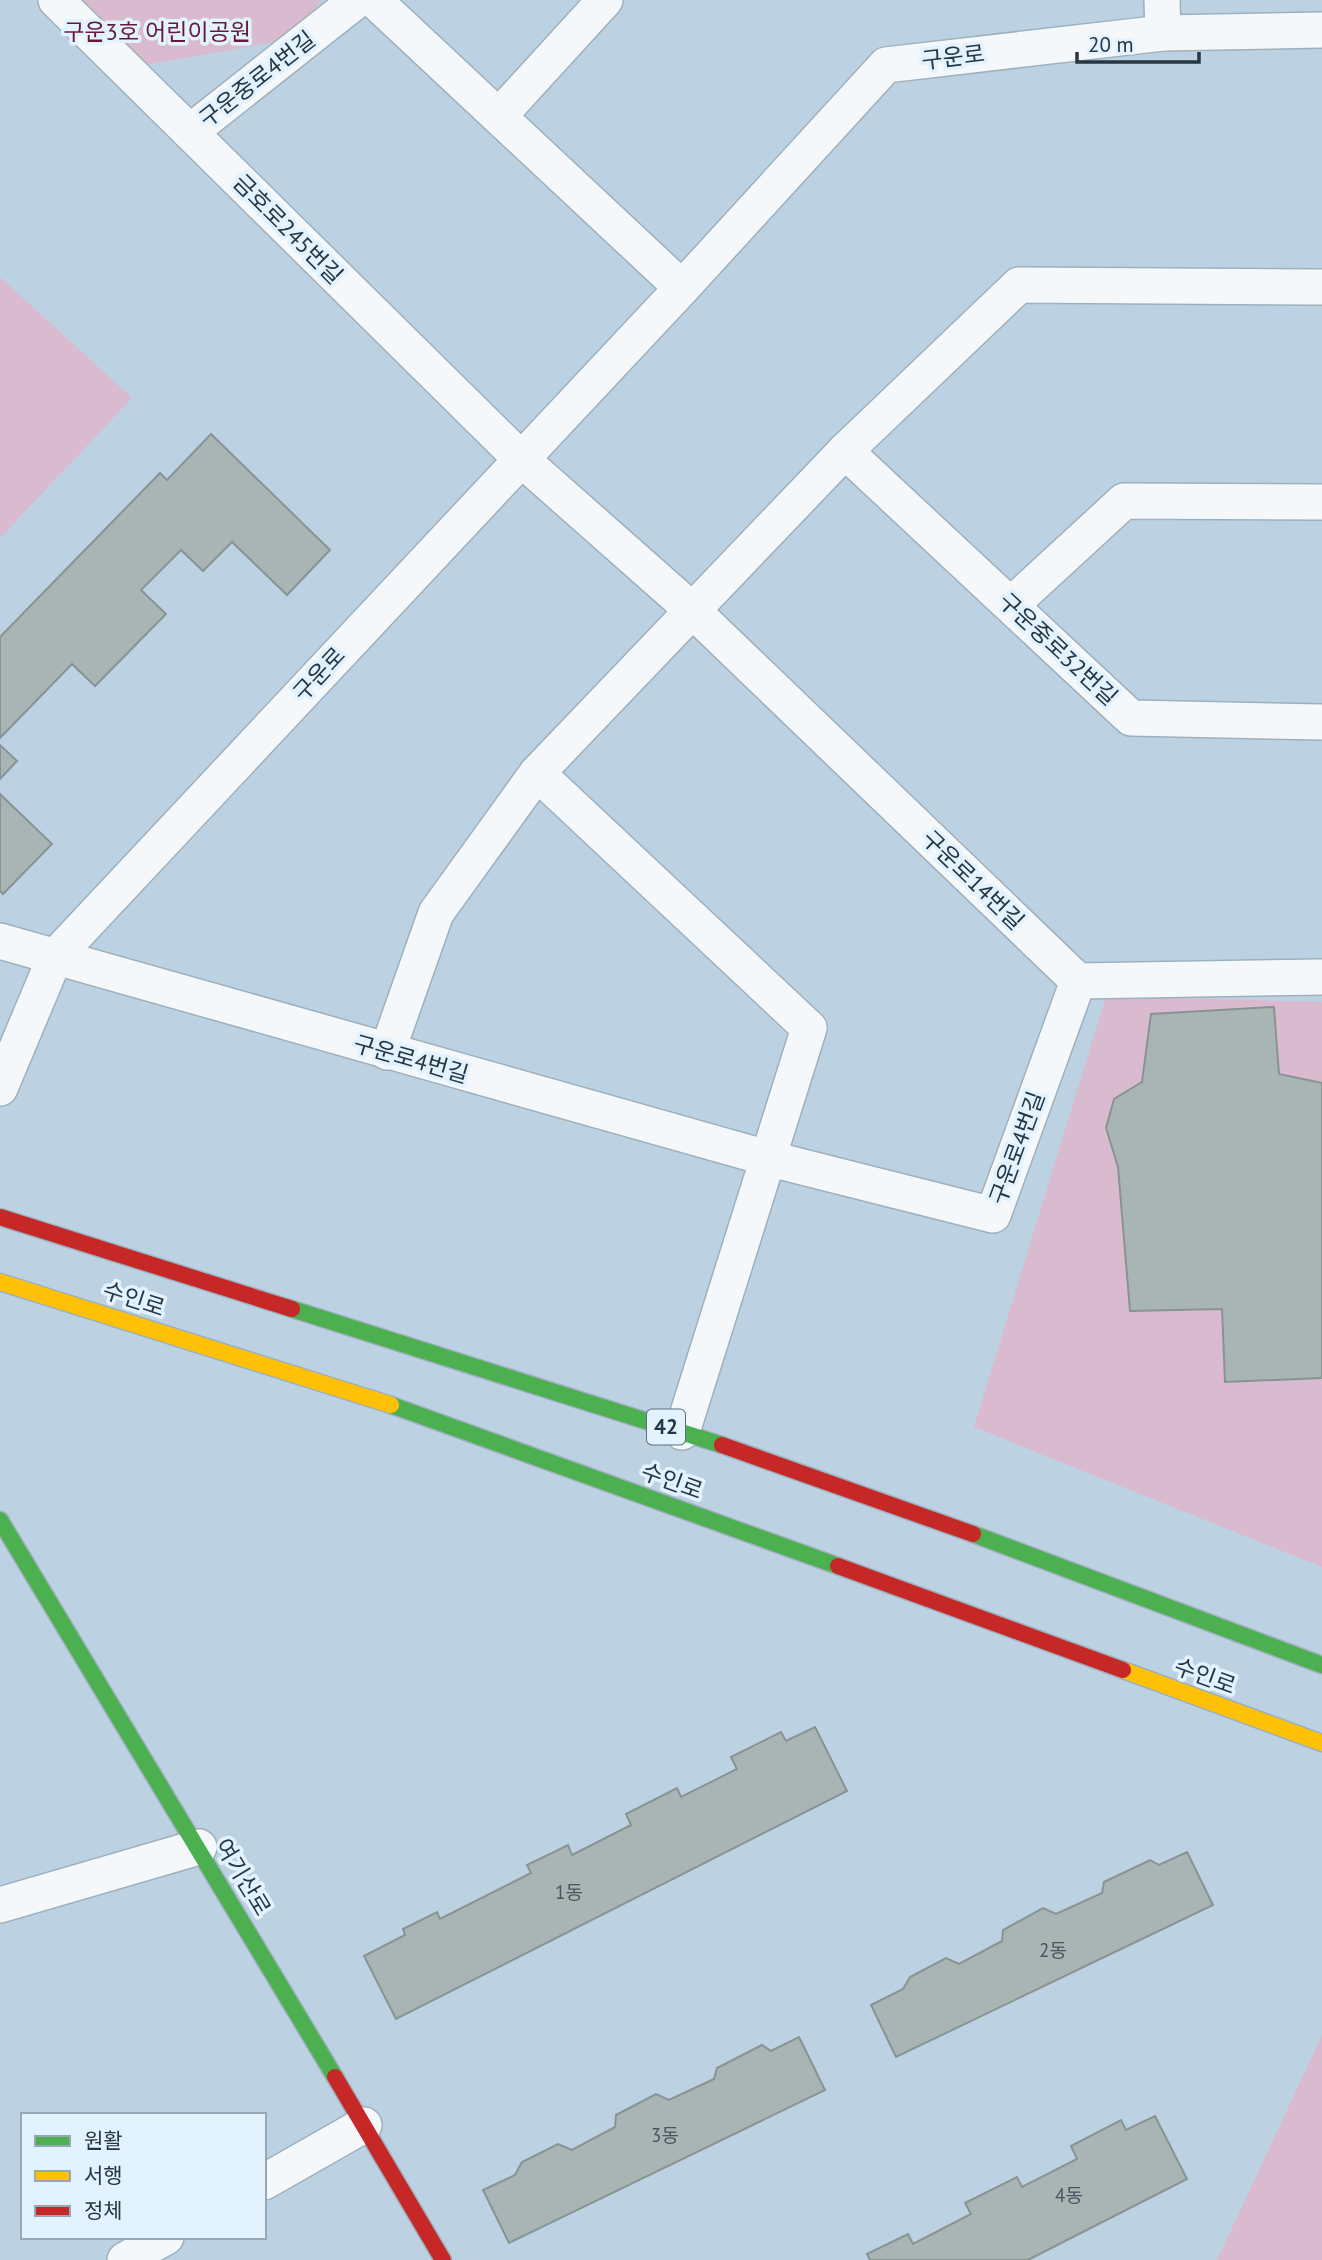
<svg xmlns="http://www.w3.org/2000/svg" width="1322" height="2260" font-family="'PT Sans','Noto Sans KR',sans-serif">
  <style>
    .green { fill: #dabace }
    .building { fill: #a9b5b5; stroke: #889494; stroke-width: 2 }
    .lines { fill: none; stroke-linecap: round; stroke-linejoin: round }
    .street-casing { stroke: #9eb0bc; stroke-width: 38 }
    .fast-casing { stroke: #9eb0bc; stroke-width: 19 }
    .slow-casing { stroke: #9eb0bc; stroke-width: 19 }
    .jam-casing { stroke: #9eb0bc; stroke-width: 19 }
    .street { stroke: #f5f8fb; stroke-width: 35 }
    .fast { stroke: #4caf50; stroke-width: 16 }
    .slow { stroke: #ffc107; stroke-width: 16 }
    .jam { stroke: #c62828; stroke-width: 16 }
    .labels { text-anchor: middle; stroke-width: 7; stroke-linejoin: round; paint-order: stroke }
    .number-label { font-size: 19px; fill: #47565f }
    .shield { fill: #e2f2ff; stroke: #5e6e7b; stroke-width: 2 }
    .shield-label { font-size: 21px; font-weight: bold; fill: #263642 }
    .park-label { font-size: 23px; fill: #671a38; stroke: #e2f2ff }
    .street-label { font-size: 23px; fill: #263642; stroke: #e2f2ff }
  </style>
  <rect width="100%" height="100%" fill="#bcd2e3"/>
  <!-- green -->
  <g class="green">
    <polygon points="75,0 322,0 285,40 146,65"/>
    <polygon points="0,277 132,398 0,538"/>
    <polygon points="1106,996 1322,1002 1322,1567 974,1427"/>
    <polygon points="1322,2035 1322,2260 1217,2260"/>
  </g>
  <!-- building -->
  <g class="building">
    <polygon points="211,434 330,550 287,595 232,542 203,571 181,550 141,590 166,614 95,686 72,664 0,738 0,637 160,473 167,480"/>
    <polygon points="0,745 17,761 0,779"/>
    <polygon points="0,794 52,844 3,894 0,891"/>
    <polygon points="1274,1007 1279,1074 1322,1083 1322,1378 1225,1382 1222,1309 1130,1311 1118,1167 1106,1128 1114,1099 1142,1082 1151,1014"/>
    <polygon points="815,1727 847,1791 396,2019 364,1956 405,1935 403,1929 437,1912 440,1919 531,1873 527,1865 568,1845 572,1855 631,1825 626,1814 677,1788 681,1797 737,1769 731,1757 781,1732 786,1741"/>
    <polygon points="1187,1852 1213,1905 896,2057 871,2005 903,1989 910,1977 946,1958 959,1964 1002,1941 1003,1930 1043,1908 1056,1914 1102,1893 1104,1882 1150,1860 1159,1865"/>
    <polygon points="799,2037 825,2090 509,2243 483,2190 515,2175 522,2162 558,2144 572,2150 615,2127 616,2115 656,2094 669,2100 714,2079 717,2068 762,2045 771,2051"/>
    <polygon points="1155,2116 1187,2179 1028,2260 870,2260 867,2254 908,2234 913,2244 971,2214 965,2203 1017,2177 1022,2187 1077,2159 1071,2146 1121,2120 1126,2130"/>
  </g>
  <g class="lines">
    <defs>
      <g id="street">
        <polyline points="56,0 520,458 692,610 1078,981 1322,977"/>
        <polyline points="374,0 682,288"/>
        <polyline points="1162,0 1163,33"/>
        <polyline points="499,116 605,0"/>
        <polyline points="190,132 357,0"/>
        <polyline points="845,451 1131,718 1322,722"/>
        <polyline points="1011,605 1124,501 1322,502"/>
        <polyline points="537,773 809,1028 682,1432"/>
        <polyline points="0,941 767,1158 993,1215 1078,981"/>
        <polyline points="387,1052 436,913 537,773 845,451 1019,285 1322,287"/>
        <polyline points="0,1088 55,957 682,288 886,65 1163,33 1322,30"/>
        <polyline points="0,1905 199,1847"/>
        <polyline points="264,2182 364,2125"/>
        <polyline points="125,2260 166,2237"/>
      </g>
      <g id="fast">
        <polyline points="292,1309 722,1445"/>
        <polyline points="391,1405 838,1566"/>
        <polyline points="0,1520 335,2077"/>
        <polyline points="973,1534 1322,1665"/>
      </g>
      <g id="slow">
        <polyline points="0,1282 391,1405"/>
        <polyline points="1123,1670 1322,1743"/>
      </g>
      <g id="jam">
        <polyline points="0,1217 292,1309"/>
        <polyline points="722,1445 973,1534"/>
        <polyline points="838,1566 1123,1670"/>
        <polyline points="335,2077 443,2260"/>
      </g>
    </defs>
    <!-- street casing -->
    <use href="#street" class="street-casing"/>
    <!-- fast casing -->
    <use href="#fast" class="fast-casing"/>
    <!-- slow casing -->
    <use href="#slow" class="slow-casing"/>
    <!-- jam casing -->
    <use href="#jam" class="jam-casing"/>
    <!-- street -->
    <use href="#street" class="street"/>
    <!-- fast -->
    <use href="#fast" class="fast"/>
    <!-- slow -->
    <use href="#slow" class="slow"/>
    <!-- jam -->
    <use href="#jam" class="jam"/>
  </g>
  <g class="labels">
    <!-- number labels -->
    <g class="number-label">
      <text x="569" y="1899">1동</text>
      <text x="1053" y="1957">2동</text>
      <text x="665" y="2142">3동</text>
      <text x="1069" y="2202">4동</text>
    </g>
    <!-- shield labels -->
    <rect class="shield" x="647" y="1409.5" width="38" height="35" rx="5"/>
    <g class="shield-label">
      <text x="666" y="1434">42</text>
    </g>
    <!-- park labels -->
    <g class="park-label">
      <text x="157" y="40">구운3호 어린이공원</text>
    </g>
    <!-- street labels -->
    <g class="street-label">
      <text transform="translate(953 57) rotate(-7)" y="8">구운로</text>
      <text transform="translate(257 79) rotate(-38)" y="8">구운중로4번길</text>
      <text transform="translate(288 229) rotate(45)" y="8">금호로245번길</text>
      <text transform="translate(1058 649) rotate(43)" y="8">구운중로32번길</text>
      <text transform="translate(319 674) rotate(-47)" y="8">구운로</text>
      <text transform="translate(973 880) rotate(44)" y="8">구운로14번길</text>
      <text transform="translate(411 1059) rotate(16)" y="8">구운로4번길</text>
      <text transform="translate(1017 1148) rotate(-70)" y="8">구운로4번길</text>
      <text transform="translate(134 1299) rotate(18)" y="8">수인로</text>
      <text transform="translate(672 1481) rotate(20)" y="8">수인로</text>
      <text transform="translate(1205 1676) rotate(20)" y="8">수인로</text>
      <text transform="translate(243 1877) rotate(59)" y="8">여기산로</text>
    </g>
  </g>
  <!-- legend -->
  <rect x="21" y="2113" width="245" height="126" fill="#e2f2ff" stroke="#97a7b3" stroke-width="2"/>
  <rect x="35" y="2136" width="35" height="10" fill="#4caf50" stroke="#97a7b3" stroke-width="2"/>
  <text x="84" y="2148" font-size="21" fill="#263642">원활</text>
  <rect x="35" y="2171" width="35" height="10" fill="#ffc107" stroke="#97a7b3" stroke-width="2"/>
  <text x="84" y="2183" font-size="21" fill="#263642">서행</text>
  <rect x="35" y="2206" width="35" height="10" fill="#c62828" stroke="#97a7b3" stroke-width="2"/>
  <text x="84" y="2218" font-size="21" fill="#263642">정체</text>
  <!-- scale -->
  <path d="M1077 52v10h122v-10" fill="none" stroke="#263642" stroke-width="3.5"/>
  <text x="1088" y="52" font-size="21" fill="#263642" stroke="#e2f2ff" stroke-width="5" paint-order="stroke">20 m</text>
</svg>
